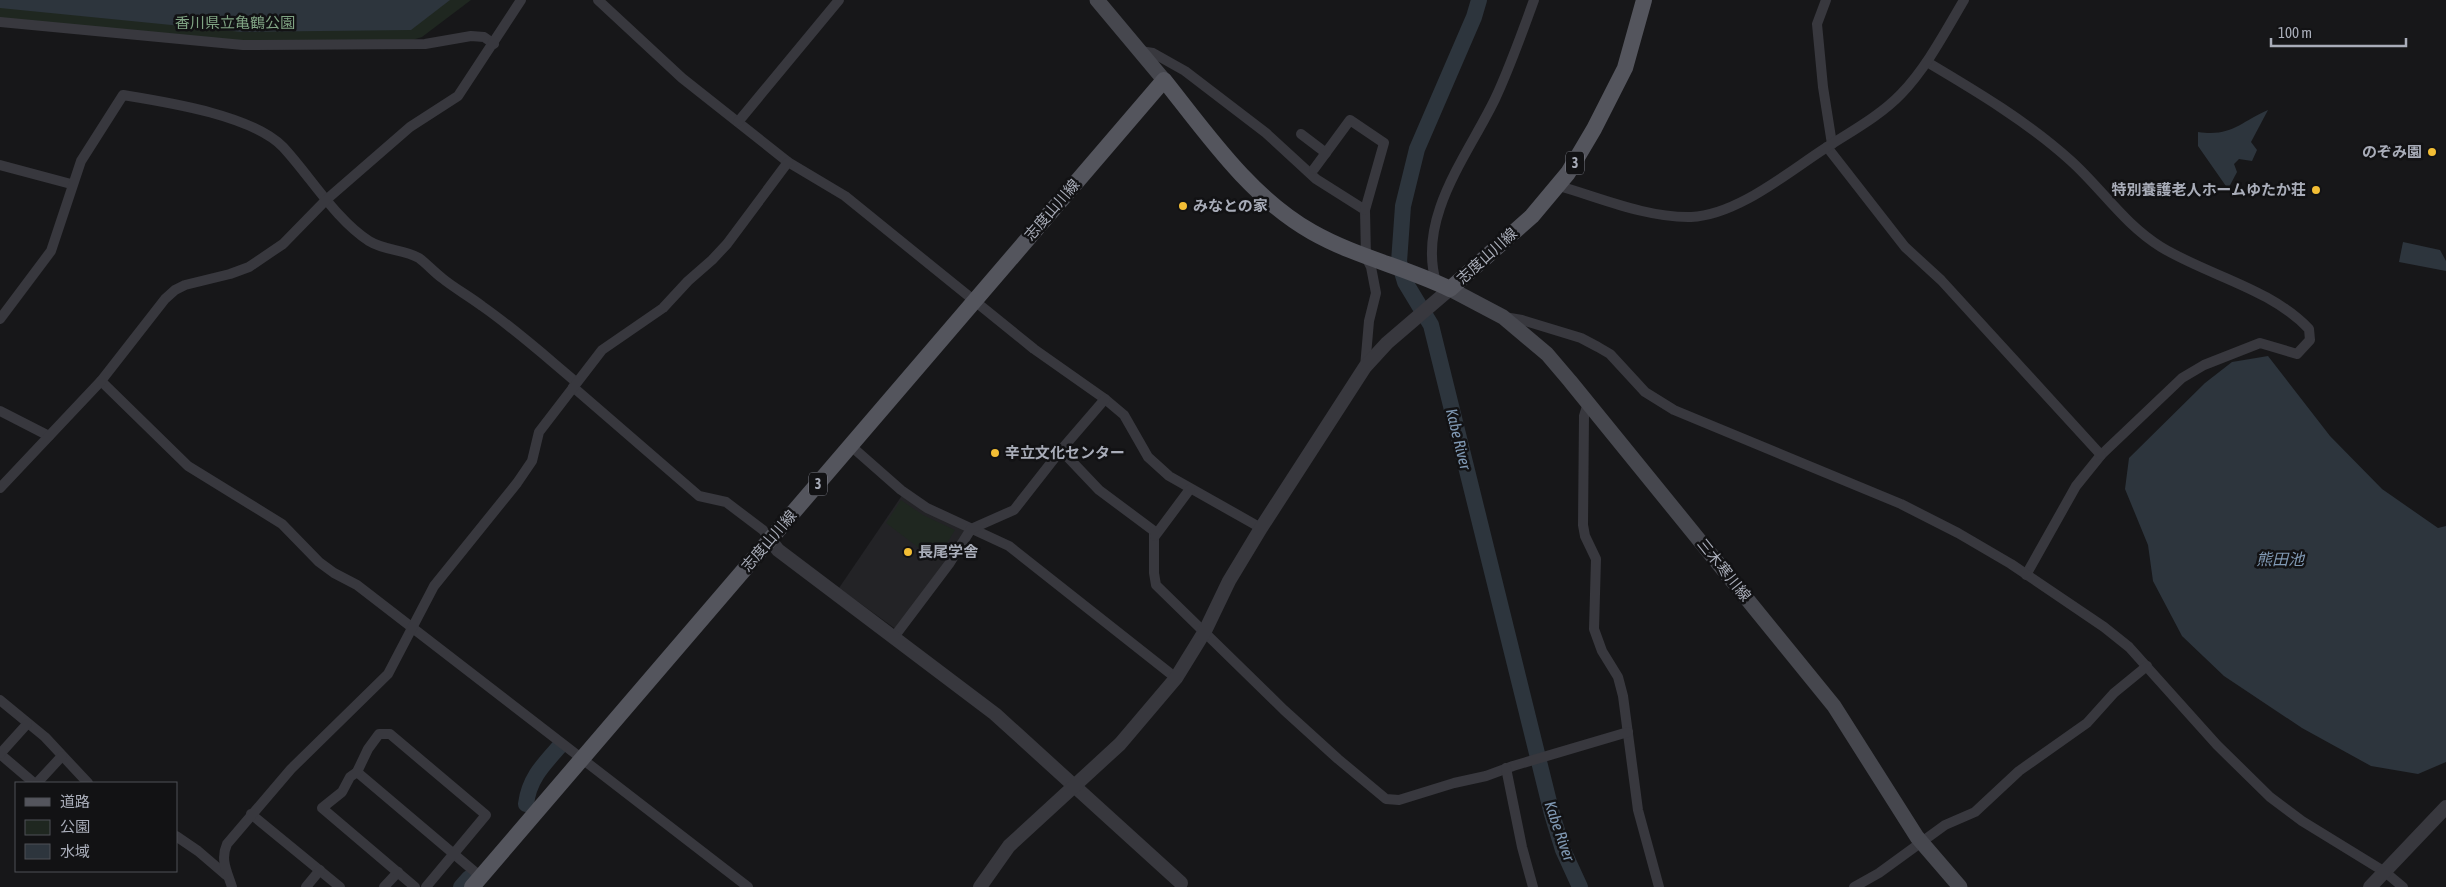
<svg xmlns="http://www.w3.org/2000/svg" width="2446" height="887" font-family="'Asap Condensed','Noto Sans JP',sans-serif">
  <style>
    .built { fill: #232326 }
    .green { fill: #1f2720 }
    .water { fill: #2d353d }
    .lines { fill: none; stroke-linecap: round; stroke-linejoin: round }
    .river { stroke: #2d353d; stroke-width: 16 }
    .minor { stroke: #38383e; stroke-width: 10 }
    .tertiary { stroke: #38383e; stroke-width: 14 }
    .secondary { stroke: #46474e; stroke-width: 15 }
    .primary { stroke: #54555d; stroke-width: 16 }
    .poi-dot { fill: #f3be35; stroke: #121214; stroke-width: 2 }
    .labels { text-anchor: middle; stroke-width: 5; stroke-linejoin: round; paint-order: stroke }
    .shield { fill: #121214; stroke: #7c7e88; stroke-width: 1 }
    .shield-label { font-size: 14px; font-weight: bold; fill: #a9adb9 }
    .park-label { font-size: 15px; fill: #80a484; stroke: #121214 }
    .poi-label { font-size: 15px; font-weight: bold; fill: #a9adb9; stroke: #121214; text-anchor: start }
    .street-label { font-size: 15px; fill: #a9adb9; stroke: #121214 }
    .water-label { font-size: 16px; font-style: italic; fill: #8099b4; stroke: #121214 }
  </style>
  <rect width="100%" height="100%" fill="#171719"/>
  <!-- built -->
  <polygon class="built" points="903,494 964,528 966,533 897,630 839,588"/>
  <!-- green -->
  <g class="green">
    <polygon points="0,0 471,0 422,37 406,42 259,46 0,26"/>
    <polygon points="901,500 923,515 955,530 936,561 886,523"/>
  </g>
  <!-- water -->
  <g class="water">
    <polygon points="0,0 450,0 411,30 242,32 0,8"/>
    <path d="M2268 110 2251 142 2257 150 2252 161 2239 159 2234 164 2237 172 2228 189 2198 146V132C2232 137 2240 122 2268 110Z"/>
    <polygon points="2403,242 2440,250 2446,261 2446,271 2399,262"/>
    <polygon points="2268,356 2330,436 2382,489 2438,528 2446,526 2446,762 2418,774 2371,766 2302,728 2224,676 2182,636 2153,581 2148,545 2125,489 2129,458 2205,383 2232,362"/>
  </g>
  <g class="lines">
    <!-- river -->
    <g class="river">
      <polyline points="1479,0 1474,17 1417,149 1403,206 1399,262 1405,282 1431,325 1552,814 1563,850 1580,887"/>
      <path d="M526 804C529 779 543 765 559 747"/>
      <polyline points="461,887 469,878"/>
    </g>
    <!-- minor -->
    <g class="minor">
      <polyline points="598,0 682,78 788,162 845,196 1034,349 1105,399 1124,415 1148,457 1169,476 1261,528"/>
      <polyline points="1826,0 1817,24 1823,87 1832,144"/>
      <polyline points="0,22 243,45 425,44 471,36 484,37 494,44"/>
      <polyline points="1140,51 1153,53 1185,71 1266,133 1316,179 1365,210 1366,257 1371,267 1376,293 1369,321 1365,367"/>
      <path d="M1927 62C1976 91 2028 122 2071 161 2102 189 2124 224 2161 247 2209 276 2270 288 2309 329L2310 340 2297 354 2260 343 2204 365 2182 378 2101 455 2076 486 2026 575"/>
      <polyline points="738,122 839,0"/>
      <polyline points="1301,134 1326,153"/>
      <polyline points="1827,147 1905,247 1941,280 2101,455"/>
      <polyline points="0,165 71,184"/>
      <polyline points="1314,169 1350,120 1384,143 1365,210"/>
      <path d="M1559 186C1601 198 1647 218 1691 217 1737 215 1787 173 1824 149 1850 132 1880 116 1901 94 1927 67 1945 32 1964 0"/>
      <path d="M1436 282C1417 217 1468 155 1495 99 1510 67 1522 33 1534 0"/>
      <polyline points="1504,317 1522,320 1581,338 1598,347 1610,354 1645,392 1674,410 1901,504 1958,533 2011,564 2104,627 2129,647 2217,745 2270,797 2302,821 2385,872 2403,887"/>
      <path d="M0 319 51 251 81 161 123 95C166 102 252 115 283 147 310 176 336 220 369 241 385 251 404 249 419 258 427 264 434 272 442 278 454 288 469 296 482 306 515 329 545 356 576 382"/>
      <polyline points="101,381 188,466 282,524 319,562 334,573 357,585 748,887"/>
      <polyline points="573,387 699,496 726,502 763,530 770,540"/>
      <polyline points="1588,403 1584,416 1583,525 1585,536 1596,559 1594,629 1602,651 1618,677 1623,696 1638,810 1659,887"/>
      <polyline points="0,411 49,436"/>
      <polyline points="851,446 901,490 927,508 1009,546 1176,678"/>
      <polyline points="1061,450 1099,490 1154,531 1154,573 1156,585 1284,710 1338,759 1386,799 1399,800 1454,783 1486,776 1513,766 1628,732"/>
      <polyline points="0,488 101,381 165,299 175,290 185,285 230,274 249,267 283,244 326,200 410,127 458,96 521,0"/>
      <polyline points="1155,536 1190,489"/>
      <polyline points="894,637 949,564 971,529 1014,510 1061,450 1105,399"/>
      <polyline points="0,700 45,737 88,783"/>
      <polyline points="0,754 34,783"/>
      <polyline points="0,754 27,724"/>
      <polyline points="1506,768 1522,847 1533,887"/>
      <polyline points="357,772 481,877"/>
      <polyline points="37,783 62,756"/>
      <polyline points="251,814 340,887"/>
      <polyline points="176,836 198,851 226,875"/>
      <path d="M232 887C227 871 220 860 227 844L291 769 388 674 434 586 517 483 532 461 539 432 602 350 663 308 688 281 712 260 727 244 788 162"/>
      <polyline points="306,887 320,870"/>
      <polyline points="384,887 398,872"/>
      <polyline points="415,887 322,808 342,792 350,777 357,772 368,749 379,734 390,734 486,815 426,887"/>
      <polyline points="1854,887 1879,873 1945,825 1975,812 2019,771 2087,723 2114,693 2147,666"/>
    </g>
    <!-- tertiary -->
    <g class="tertiary">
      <polyline points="770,540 778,550 995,714 1181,883"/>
      <polyline points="980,887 1009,846 1120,744 1176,678 1205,631 1229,581 1261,528 1365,367 1387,343 1450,289"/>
      <polyline points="2370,887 2446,807"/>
    </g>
    <!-- secondary -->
    <g class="secondary">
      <polyline points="1097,0 1164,80"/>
      <polyline points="1450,289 1503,317 1547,354 1570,381 1834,706 1917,837 1960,887"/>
    </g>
    <!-- primary -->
    <path class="primary" d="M472 887 1164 80C1207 134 1250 197 1312 232 1356 257 1405 267 1450 289L1532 216 1568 173 1594 129 1625 68 1644 0"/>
  </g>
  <!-- markers -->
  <g class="poi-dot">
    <circle cx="2432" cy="152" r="5"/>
    <circle cx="2316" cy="190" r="5"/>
    <circle cx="1183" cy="206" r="5"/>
    <circle cx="995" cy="453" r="5"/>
    <circle cx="908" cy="552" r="5"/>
  </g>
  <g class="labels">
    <!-- shield labels -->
    <g class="shield">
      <rect x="1566" y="151.5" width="18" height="23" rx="4"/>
      <rect x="809" y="472.5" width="18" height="23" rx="4"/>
    </g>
    <g class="shield-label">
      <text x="1575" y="168">3</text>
      <text x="818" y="489">3</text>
    </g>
    <!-- park labels -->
    <g class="park-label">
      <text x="235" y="28">香川県立亀鶴公園</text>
    </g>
    <!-- poi labels -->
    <g class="poi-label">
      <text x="2422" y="157" text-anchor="end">のぞみ園</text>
      <text x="2306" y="195" text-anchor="end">特別養護老人ホームゆたか荘</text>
      <text x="1193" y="211">みなとの家</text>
      <text x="1005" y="458">辛立文化センター</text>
      <text x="918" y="557">長尾学舎</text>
    </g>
    <!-- street labels -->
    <g class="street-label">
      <text transform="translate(1052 210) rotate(-49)" y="5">志度山川線</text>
      <text transform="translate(1487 256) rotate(-42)" y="5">志度山川線</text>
      <text transform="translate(769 541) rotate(-49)" y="5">志度山川線</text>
      <text transform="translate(1724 570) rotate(51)" y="5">三木寒川線</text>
    </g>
    <!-- water labels -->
    <g class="water-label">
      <text transform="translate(1459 439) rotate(76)" y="6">Kabe River</text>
      <text x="2280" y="565">熊田池</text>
      <text transform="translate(1560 831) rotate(71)" y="6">Kabe River</text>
    </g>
  </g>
  <!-- legend -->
  <rect x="15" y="782" width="162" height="90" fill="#121214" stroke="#4e5056"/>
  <rect x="25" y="798" width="25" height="8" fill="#54555d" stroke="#4e5056"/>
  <text x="60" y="807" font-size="15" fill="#a9adb9">道路</text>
  <rect x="25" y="820" width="25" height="15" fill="#1f2720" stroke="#4e5056"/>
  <text x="60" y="832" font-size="15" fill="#a9adb9">公園</text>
  <rect x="25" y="844" width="25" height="15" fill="#2d353d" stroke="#4e5056"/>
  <text x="60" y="857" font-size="15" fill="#a9adb9">水域</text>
  <!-- scale -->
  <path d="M2271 38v8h135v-8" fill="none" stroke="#a9adb9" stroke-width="2.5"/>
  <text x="2278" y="38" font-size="15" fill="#a9adb9" stroke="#121214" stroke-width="4" paint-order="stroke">100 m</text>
</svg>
